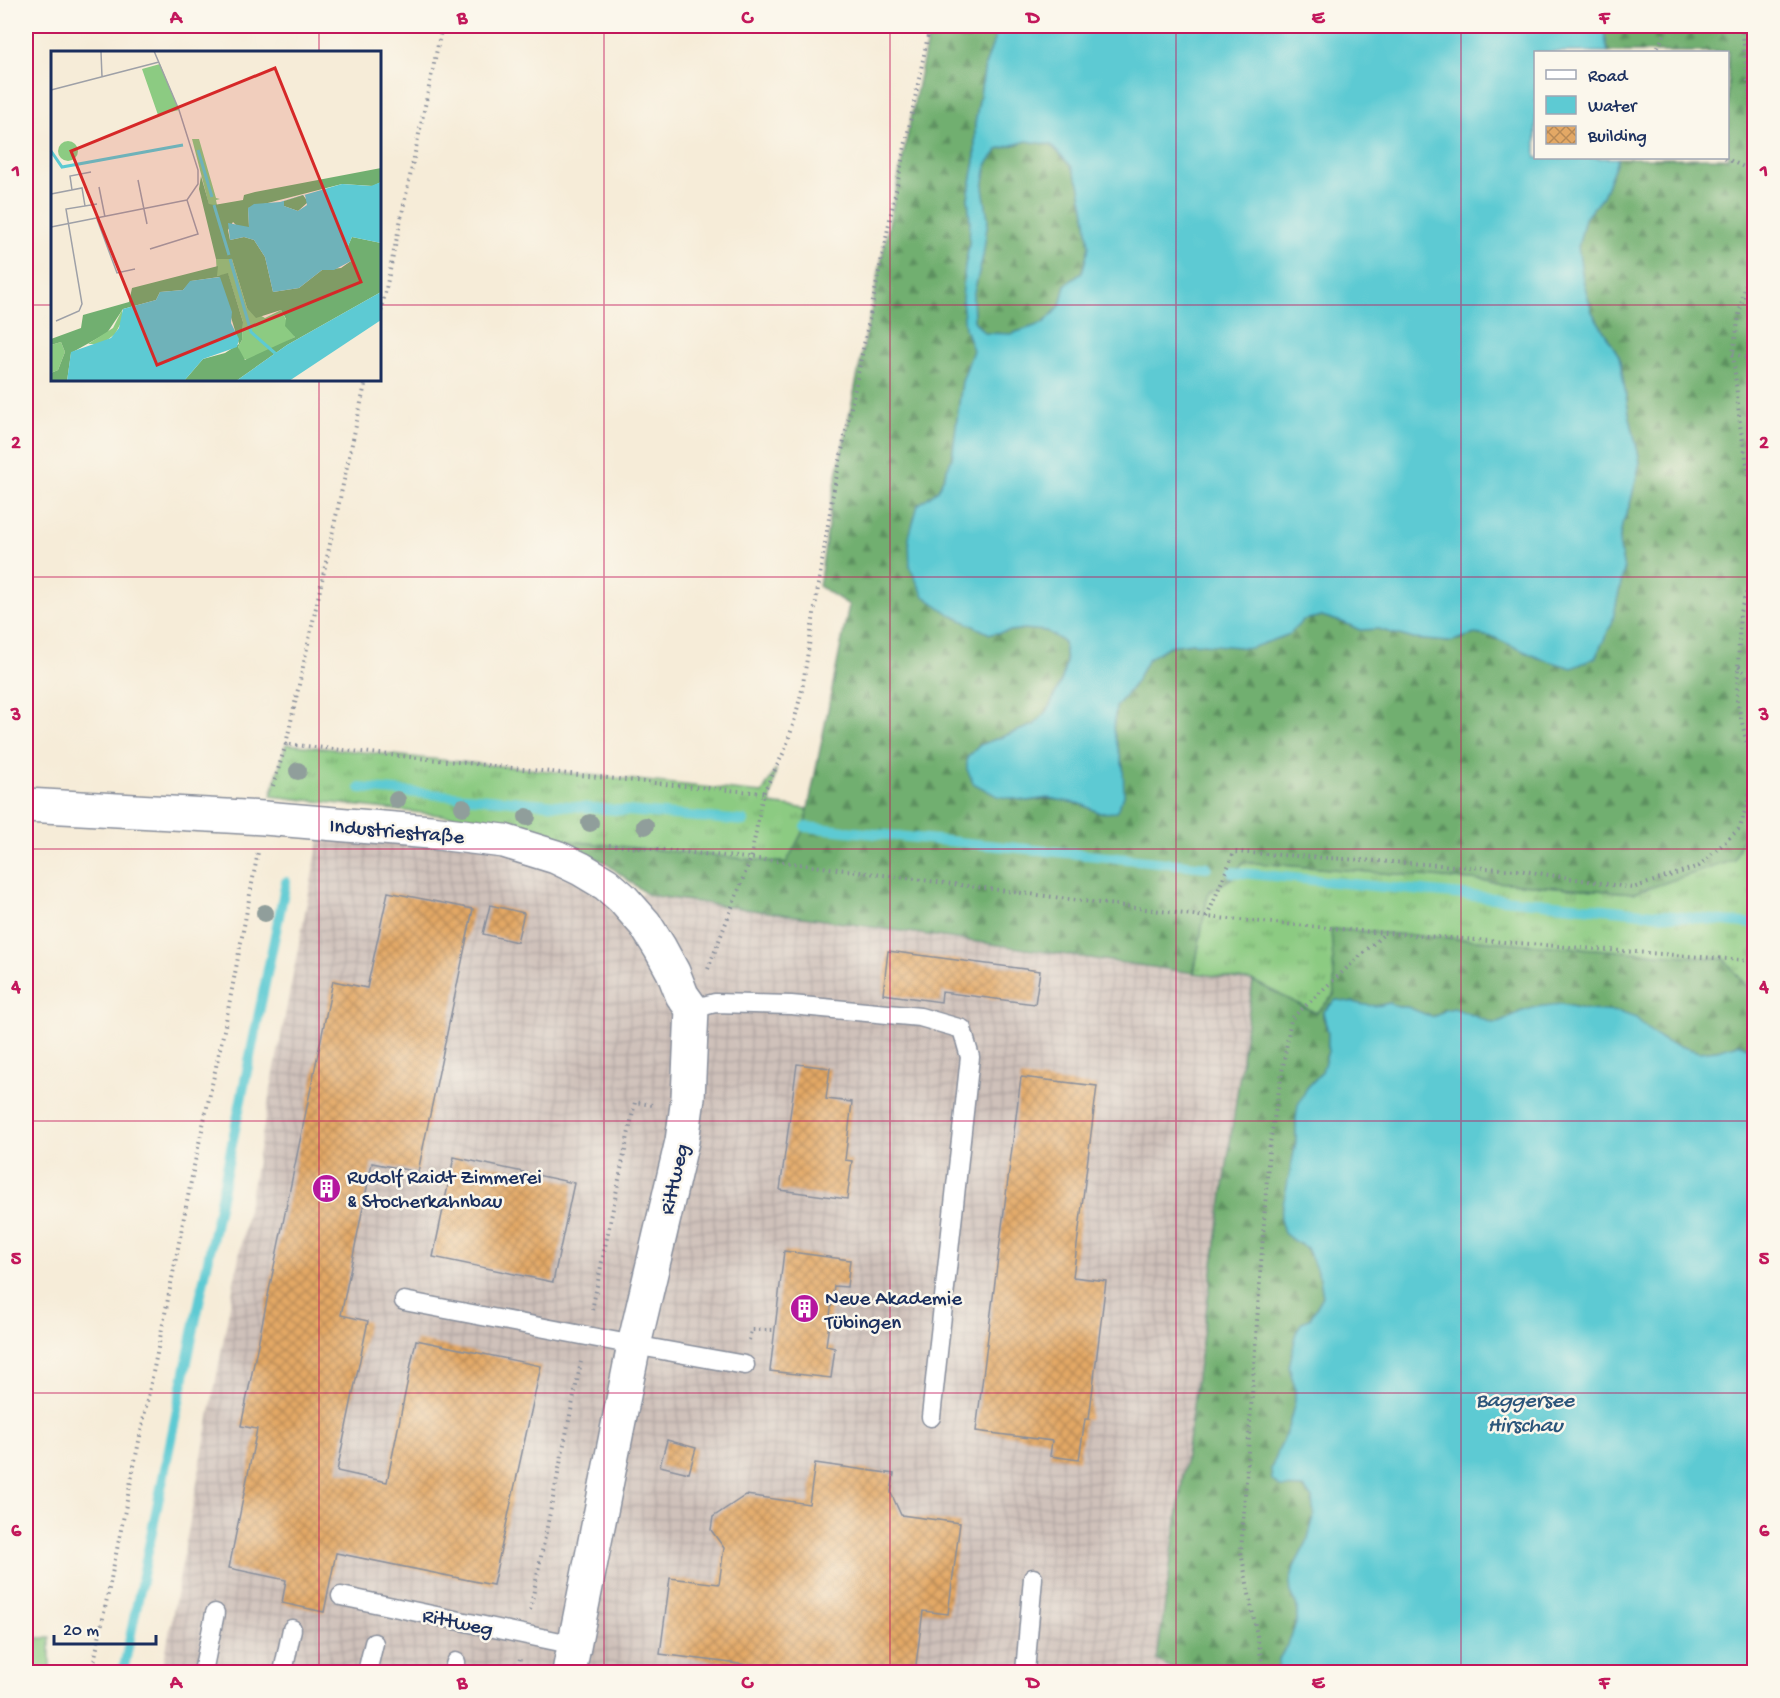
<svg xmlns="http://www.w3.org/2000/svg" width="1780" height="1698" font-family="'Gochi Hand',sans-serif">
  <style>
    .industrial { fill: url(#industrial-grid) }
    .grass { fill: url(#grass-tufts); stroke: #547d70; stroke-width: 1.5 }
    .forest { fill: url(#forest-firs); stroke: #466f67; stroke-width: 1.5 }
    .pitch { fill: #8ccb82; stroke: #547d70; stroke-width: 1.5 }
    .water { fill: #5dcad3; stroke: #3c7c98; stroke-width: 1.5; fill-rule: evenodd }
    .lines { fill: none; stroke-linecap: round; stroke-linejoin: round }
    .stream { stroke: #5dcad3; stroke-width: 10 }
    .building { fill: url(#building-cross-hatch) }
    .service-casing { stroke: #888e9b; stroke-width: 21 }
    .minor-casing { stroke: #888e9b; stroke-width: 36 }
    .path { stroke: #888e9b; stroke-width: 4; stroke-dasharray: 1.5 4.5; stroke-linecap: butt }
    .service { stroke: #fff; stroke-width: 18 }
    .minor { stroke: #fff; stroke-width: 33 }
    .tree { fill: #909e9b }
    .grid { fill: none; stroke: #c2185b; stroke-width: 1.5; stroke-opacity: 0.55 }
    .labels { text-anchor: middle; stroke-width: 5; stroke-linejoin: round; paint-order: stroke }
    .street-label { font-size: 21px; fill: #1b2f5e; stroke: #fbf7ec }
    .poi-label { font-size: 21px; fill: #1b2f5e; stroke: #fbf7ec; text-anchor: start }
    .water-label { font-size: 22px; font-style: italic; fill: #2c567b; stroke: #fbf7ec }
    .inset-river { fill: none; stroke: #5dcad3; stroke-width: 3 }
    .inset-road { fill: none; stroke: #9ea0a7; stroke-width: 1.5 }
    .view { fill: #d62828; fill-opacity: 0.15; stroke: #d62828; stroke-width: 3 }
    .inset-edge { fill: none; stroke: #1b2f5e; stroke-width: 3 }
    .neatline { fill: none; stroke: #c2185b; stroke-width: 2 }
    .grid-label { font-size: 20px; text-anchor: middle; font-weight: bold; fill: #c2185b }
  </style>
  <defs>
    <pattern id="industrial-grid" width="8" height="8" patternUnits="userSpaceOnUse" patternTransform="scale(1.5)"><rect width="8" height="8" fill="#cfc1ba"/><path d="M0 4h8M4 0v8" fill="none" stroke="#b1a6a2"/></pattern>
    <pattern id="grass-tufts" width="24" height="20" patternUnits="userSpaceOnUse" patternTransform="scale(1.5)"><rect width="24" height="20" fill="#8ccb82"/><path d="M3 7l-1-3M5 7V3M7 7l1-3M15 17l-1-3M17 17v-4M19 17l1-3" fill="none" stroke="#72a56e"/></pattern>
    <pattern id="forest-firs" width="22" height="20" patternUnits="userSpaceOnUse" patternTransform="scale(1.5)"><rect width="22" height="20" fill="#71af70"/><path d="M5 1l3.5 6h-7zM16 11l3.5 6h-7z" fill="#5c8f5f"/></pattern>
    <pattern id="building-cross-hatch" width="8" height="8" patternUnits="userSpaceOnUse" patternTransform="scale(1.5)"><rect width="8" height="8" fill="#e3a865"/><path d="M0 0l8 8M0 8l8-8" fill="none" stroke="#b78956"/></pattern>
  </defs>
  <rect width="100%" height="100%" fill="#fbf7ec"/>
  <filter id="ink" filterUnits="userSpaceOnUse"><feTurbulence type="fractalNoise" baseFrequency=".0167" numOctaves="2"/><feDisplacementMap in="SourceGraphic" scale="12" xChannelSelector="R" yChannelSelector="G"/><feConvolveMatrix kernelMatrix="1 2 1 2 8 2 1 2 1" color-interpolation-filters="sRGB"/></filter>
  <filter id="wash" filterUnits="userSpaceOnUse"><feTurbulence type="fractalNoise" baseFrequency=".008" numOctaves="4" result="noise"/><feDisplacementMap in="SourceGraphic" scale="24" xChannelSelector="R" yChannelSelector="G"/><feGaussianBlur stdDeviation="1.35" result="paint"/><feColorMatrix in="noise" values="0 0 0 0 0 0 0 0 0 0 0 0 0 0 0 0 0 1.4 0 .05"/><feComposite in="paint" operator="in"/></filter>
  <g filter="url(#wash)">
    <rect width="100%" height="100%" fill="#f6ecd8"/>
    <!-- industrial -->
    <polygon class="industrial" points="323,820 504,845 605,889 1253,981 1157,1659 1178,1672 162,1672 250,1197"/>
    <!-- grass -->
    <g class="grass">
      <polygon points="286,744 762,793 776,769 770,804 808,809 804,829 787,863 568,841 561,843 511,823 271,796"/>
      <polygon points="1754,808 1754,995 1724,959 1332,929 1335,994 1316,1013 1253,981 1194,973 1208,893 1232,878 1243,862 1634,893 1734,860"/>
    </g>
    <!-- forest -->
    <g class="forest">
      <path d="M930 26H999L985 66 975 124V162L968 198 970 221 969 246 965 266V328L974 350 962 382 952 458 938 490 918 505 951 615 990 634 1024 629 1047 631 1064 642 1066 663 1062 679 1048 710 1034 725 980 745 967 758 1027 801C1056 797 1073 800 1100 813L1123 767 1113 729 1116 707 1135 683 1148 659 1169 646 1192 643 1210 644 1289 634 1303 620 1322 616 1345 623 1360 630 1378 629 1414 639 1449 642 1475 634 1493 637 1539 658 1624 571 1619 543 1622 525 1630 504 1640 462 1629 413 1619 356 1592 312 1583 280 1578 247 1585 218 1603 196 1618 158H1728V52H1608L1603 26H1754V656L1747 658 1754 724V808L1734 860 1634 893 1243 862 1232 878 1208 893 1194 973 648 895 604 862 561 843 568 841 786 863 804 829 849 605 819 586 832 499Z"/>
      <polygon points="1027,141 1051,145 1071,166 1079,183 1085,212 1089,247 1082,273 1065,285 1060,306 1044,323 1011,334 984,333 974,321 973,296 983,256 988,219 983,188 987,163 999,149"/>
      <polygon points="1331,929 1724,959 1754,995 1754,1049 1739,1044 1717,1050 1699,1052 1666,1042 1619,1012 1588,1010 1561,1004 1520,1012 1499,1023 1492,1023 1477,1018 1465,1012 1445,1010 1438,1015 1432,1017 1407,1007 1398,1007 1389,1003 1372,1007 1354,1002 1330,1004 1323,1012 1323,1017 1328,1032 1328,1052 1326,1062 1322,1072 1307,1088 1296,1119 1296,1143 1284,1205 1294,1241 1306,1248 1315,1265 1320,1278 1323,1296 1310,1319 1302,1322 1289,1367 1295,1387 1295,1402 1289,1425 1271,1469 1281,1487 1303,1488 1312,1499 1314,1517 1307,1542 1294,1567 1291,1592 1297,1606 1297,1622 1289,1642 1279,1659 1278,1672 1178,1672 1157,1660 1253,981 1316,1013 1335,994"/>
    </g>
    <!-- pitch -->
    <rect class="pitch" x="26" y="1638" width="24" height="34"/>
    <!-- water -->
    <g class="water">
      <path d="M999 26H1603L1608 52H1536V158H1618L1603 196 1585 218 1578 247 1583 280 1592 312 1619 356 1629 413 1640 462 1630 504 1622 525 1619 543 1624 570 1612 623 1595 658 1572 668 1539 658 1493 637 1475 634 1449 642 1414 639 1378 629 1360 630 1345 623 1322 616 1303 620 1290 634 1251 648 1192 643 1169 646 1148 659 1135 683 1116 707 1113 729 1123 767 1124 796 1116 812 1100 813 1081 804 1048 798 1027 801 997 796 973 783 967 769V758L980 745 1034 725 1048 710 1062 679 1066 663 1064 642 1046 631 1024 629 990 634 951 615 924 596 910 568 909 537 918 505 938 490 952 458 962 382 973 350 965 328 962 299 965 266 969 246 970 221 968 198 975 162V124L985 66ZM1027 141 1051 145 1071 166 1079 183 1085 212 1089 247 1082 273 1065 285 1060 306 1044 323 1011 334 984 333 974 321 973 296 983 256 988 219 983 188 987 163 999 149Z"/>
      <path d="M1336 1000C1354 1001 1370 1010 1389 1003L1398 1007H1407L1432 1017 1438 1015 1445 1010 1454 1008 1492 1023H1499L1520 1012 1536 1007 1561 1004 1588 1010 1619 1012 1636 1018 1652 1033 1666 1042 1699 1052 1717 1050 1739 1044 1754 1049V1672H1278L1279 1659 1289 1642 1297 1621V1606L1291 1592 1290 1583 1294 1567 1307 1542 1314 1517 1312 1499 1304 1488 1281 1487 1272 1480 1271 1469 1289 1425 1295 1402V1387L1289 1367 1297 1331 1302 1322 1310 1319 1323 1296 1320 1278 1307 1248 1294 1241 1284 1233 1280 1219 1296 1143V1119L1298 1105 1307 1088 1322 1072 1328 1052V1032L1323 1012Z"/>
    </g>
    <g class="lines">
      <!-- stream -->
      <g class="stream">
        <polyline points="360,788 744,821"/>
        <polyline points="806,827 1207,867"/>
        <polyline points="1232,872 1754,924"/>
        <polyline points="123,1672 286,882"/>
      </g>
    </g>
    <g id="blocks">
      <!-- building -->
      <g class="building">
        <polygon points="388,892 473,909 418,1172 372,1163 341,1315 368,1321 337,1471 387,1482 416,1340 541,1366 493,1585 336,1553 324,1612 282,1603 286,1580 229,1568 257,1429 241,1426 333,981 367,988"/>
        <polygon points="490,905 524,913 517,942 483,934"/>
        <polygon points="888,951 1040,971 1035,1004 942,992 941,1002 883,994"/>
        <polygon points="797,1064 830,1068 826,1099 852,1102 845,1160 852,1161 847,1199 780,1190"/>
        <polygon points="1021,1077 1097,1086 1073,1277 1106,1281 1089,1419 1085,1419 1079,1460 1050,1456 1052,1441 976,1431"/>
        <polygon points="454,1157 574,1183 553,1282 433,1257"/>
        <polygon points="784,1251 850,1260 847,1287 834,1286 826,1346 835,1348 831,1378 770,1371"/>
        <polygon points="667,1440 696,1448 689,1473 660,1466"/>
        <polygon points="815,1463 894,1474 891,1493 901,1515 960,1523 948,1614 923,1611 915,1672 802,1672 660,1654 670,1578 719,1584 724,1548 711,1530 713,1517 746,1495 809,1504"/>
      </g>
    </g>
  </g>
  <g filter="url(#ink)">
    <use href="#blocks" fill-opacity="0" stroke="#888e9b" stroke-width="1.5"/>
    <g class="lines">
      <defs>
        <g id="service">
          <polyline points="692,1009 715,1003 791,1005 920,1017 962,1029 970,1057 931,1417"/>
          <polyline points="404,1301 634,1345 745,1365"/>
          <polyline points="341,1596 575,1645"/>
          <polyline points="203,1672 215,1613"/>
          <polyline points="283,1672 292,1629"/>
          <polyline points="367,1672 374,1643"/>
          <polyline points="453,1672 456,1662"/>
          <polyline points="1025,1672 1033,1578"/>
        </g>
        <polyline id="minor" points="26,805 264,818 430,832 504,841 556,857 581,869 606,884 622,898 645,924 660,948 673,972 682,995 692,1009 688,1098 682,1141 634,1345 569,1672"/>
      </defs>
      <!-- service casing -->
      <use href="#service" class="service-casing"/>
      <!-- minor casing -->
      <use href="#minor" class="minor-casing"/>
      <!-- path -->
      <g class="path">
        <polyline points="1742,26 1754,137"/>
        <polyline points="1655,52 1669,26"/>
        <polyline points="1725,158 1754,172"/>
        <polyline points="1754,249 1740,310 1733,353 1740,425 1754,503"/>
        <polyline points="380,317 442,26"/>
        <polyline points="1733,353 1754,361"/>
        <polyline points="1754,570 1740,612 1737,700 1754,775"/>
        <polyline points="1739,666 1754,685"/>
        <polyline points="286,744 366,380"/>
        <polyline points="273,786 286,744 683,786 763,793"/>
        <polyline points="609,845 768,860 1207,917 1385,933 1754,961"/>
        <polyline points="1207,917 1234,852 1518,870 1633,888 1699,866 1740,828 1754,779"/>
        <polyline points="708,969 751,858 763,793 785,750 794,722 802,690 832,499 930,26"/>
        <polyline points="592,1310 635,1102 652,1105"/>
        <polyline points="749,1340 751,1330 774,1330"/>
        <polyline points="530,1610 581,1362"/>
        <polyline points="92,1672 167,1304 194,1166 225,1026 258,852"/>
        <polyline points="517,1672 520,1658"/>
        <polyline points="1264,1672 1241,1552 1269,1149 1291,1019 1384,934"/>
      </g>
      <!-- service -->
      <use href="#service" class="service"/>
      <!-- minor -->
      <use href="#minor" class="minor"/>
    </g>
    <!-- trees -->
    <g class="tree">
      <circle cx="298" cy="771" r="9"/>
      <circle cx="397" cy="800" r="9"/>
      <circle cx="463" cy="807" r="9"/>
      <circle cx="527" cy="817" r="9"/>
      <circle cx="590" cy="823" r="9"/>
      <circle cx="645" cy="826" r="9"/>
      <circle cx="265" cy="913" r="9"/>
    </g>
  </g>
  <!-- grid -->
  <path class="grid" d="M319 26V52M604 26V1672M890 26V1672M1176 26V1672M1461 26V1672M26 305H52M380 305H1754M319 380V1672M26 577H1754M26 849H1754M26 1121H1754M26 1393H1754"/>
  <!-- icons -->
  <defs>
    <symbol id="building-disc" viewBox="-11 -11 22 22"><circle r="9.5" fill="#b5179e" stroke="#fbf7ec"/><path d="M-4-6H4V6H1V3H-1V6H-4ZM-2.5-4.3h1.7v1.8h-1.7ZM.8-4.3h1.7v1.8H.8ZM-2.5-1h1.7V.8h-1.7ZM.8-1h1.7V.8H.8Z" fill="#fff"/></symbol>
  </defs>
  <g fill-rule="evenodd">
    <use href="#building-disc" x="310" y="1172" width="33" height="33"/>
    <use href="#building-disc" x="788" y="1292" width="33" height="33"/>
  </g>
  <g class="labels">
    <!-- street labels -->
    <g class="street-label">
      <text transform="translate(397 830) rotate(5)" y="7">Industriestraße</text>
      <text transform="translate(673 1179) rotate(-77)" y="7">Rittweg</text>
      <text transform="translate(458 1621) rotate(12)" y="7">Rittweg</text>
    </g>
    <!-- poi labels -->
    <g class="poi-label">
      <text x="347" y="1183">Rudolf Raidt Zimmerei<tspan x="347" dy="24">&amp; Stocherkahnbau</tspan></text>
      <text x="825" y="1304">Neue Akademie<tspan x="825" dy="24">Tübingen</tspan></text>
    </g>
    <!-- water labels -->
    <g class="water-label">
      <text x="1525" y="1406">Baggersee<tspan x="1525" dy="25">Hirschau</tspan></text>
    </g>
  </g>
  <!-- overview -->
  <g transform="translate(51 51)">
    <rect width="330" height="330" fill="#f6ecd8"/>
    <path d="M109 13 128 59 107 64 91 18ZM141 88H148L165 147 169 148 165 149 166 154H158ZM175 206 181 208 196 257 214 267 230 259 244 286 198 310 191 307 187 296 191 289 192 271 177 223 166 225 165 208ZM10 291 14 301 7 319 0 322V294Z" fill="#8ccb82"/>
    <path d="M330 117V131L322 135 291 133 197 157 198 176 189 178 182 171 177 179 179 189 193 186 203 189 214 206 222 241 248 237 271 219 290 217 300 210 297 195 301 186 330 192V241L236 294 185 330H133L152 308 174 302 188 293 168 226 140 230 132 239 109 241 105 249 72 258 56 282 20 302 16 330H0V322L7 319 14 301 10 291 0 294V288L30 277 32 264 78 251 81 237 167 215 166 225 177 222 192 271 191 289 187 296 194 309 244 286 234 275 235 268 230 259 205 267 196 257 181 208H165L148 138 150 125 158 153 163 154 192 149 193 144 204 141ZM252 144 257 151 247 160 233 155V150Z" fill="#71af70"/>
    <path d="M71 259 72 268 64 283 51 293H37L62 277Z" fill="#8ccb82"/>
    <path d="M7 100a10 10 0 1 1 20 0a10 10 0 1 1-20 0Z" fill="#8ccb82"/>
    <path d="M330 131V192L301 186 297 195 300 210 283 219H271L248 237 222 241 214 206 203 189 193 186 179 189 177 172 198 176 197 157 203 153 229 151 291 133 320 135ZM254 144 256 154 247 160 233 155V150ZM169 226 181 261 180 272 188 288 186 296 152 308 133 330H16L20 301 60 287 68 277 72 258 105 249 109 241 132 239 139 230ZM330 241V269L238 330H185L236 294Z" fill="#5dcad3" fill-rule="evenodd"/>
    <path class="inset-river" d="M147 99 161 146M0 100 11 116 132 94M163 154 178 204M179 208 200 281 225 303"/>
    <path class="inset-road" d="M103 0 128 59 147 119V133L136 149M50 1 51 26M0 39 108 11M87 129 96 173M48 136 54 166M21 139 19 125 40 121M0 143 31 137 34 155M46 168 66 222 84 218M0 176 136 149M99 198 147 183 136 149M5 270 28 260 31 253 15 158 46 153"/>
    <path class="view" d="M224 17 310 231 106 314 20 100Z"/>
    <rect width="330" height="330" class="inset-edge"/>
  </g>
  <!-- margin -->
  <rect width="1780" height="1698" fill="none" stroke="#fbf7ec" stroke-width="66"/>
  <!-- legend -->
  <rect x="1534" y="51" width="195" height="108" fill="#fbf7ec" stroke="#a1a7b3" stroke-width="1.5"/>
  <rect x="1546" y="70" width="30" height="9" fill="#ffffff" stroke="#a1a7b3" stroke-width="1.5"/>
  <text x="1588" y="81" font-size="18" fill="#1b2f5e">Road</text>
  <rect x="1546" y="96" width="30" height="18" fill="#5dcad3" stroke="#a1a7b3" stroke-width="1.5"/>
  <text x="1588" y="111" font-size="18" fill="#1b2f5e">Water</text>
  <rect x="1546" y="126" width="30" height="18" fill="url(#building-cross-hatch)" stroke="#a1a7b3" stroke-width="1.5"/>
  <text x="1588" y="141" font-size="18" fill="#1b2f5e">Building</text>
  <!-- scale -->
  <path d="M54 1635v9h102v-9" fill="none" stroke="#1b2f5e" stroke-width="3"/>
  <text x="63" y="1635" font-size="18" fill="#1b2f5e" stroke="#fbf7ec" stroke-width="4.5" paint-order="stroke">20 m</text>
  <rect x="33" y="33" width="1714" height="1632" class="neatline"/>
  <g class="grid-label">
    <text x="176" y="23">A</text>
    <text x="462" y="23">B</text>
    <text x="747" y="23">C</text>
    <text x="1033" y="23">D</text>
    <text x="1318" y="23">E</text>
    <text x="1604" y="23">F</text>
    <text x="16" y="176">1</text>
    <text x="1764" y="176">1</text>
    <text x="16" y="448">2</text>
    <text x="1764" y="448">2</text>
    <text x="16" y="720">3</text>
    <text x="1764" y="720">3</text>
    <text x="16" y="992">4</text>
    <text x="1764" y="992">4</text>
    <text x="16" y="1264">5</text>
    <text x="1764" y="1264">5</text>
    <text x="16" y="1536">6</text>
    <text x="1764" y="1536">6</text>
    <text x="176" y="1688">A</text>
    <text x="462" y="1688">B</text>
    <text x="747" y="1688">C</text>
    <text x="1033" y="1688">D</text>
    <text x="1318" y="1688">E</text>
    <text x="1604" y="1688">F</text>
  </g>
</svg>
